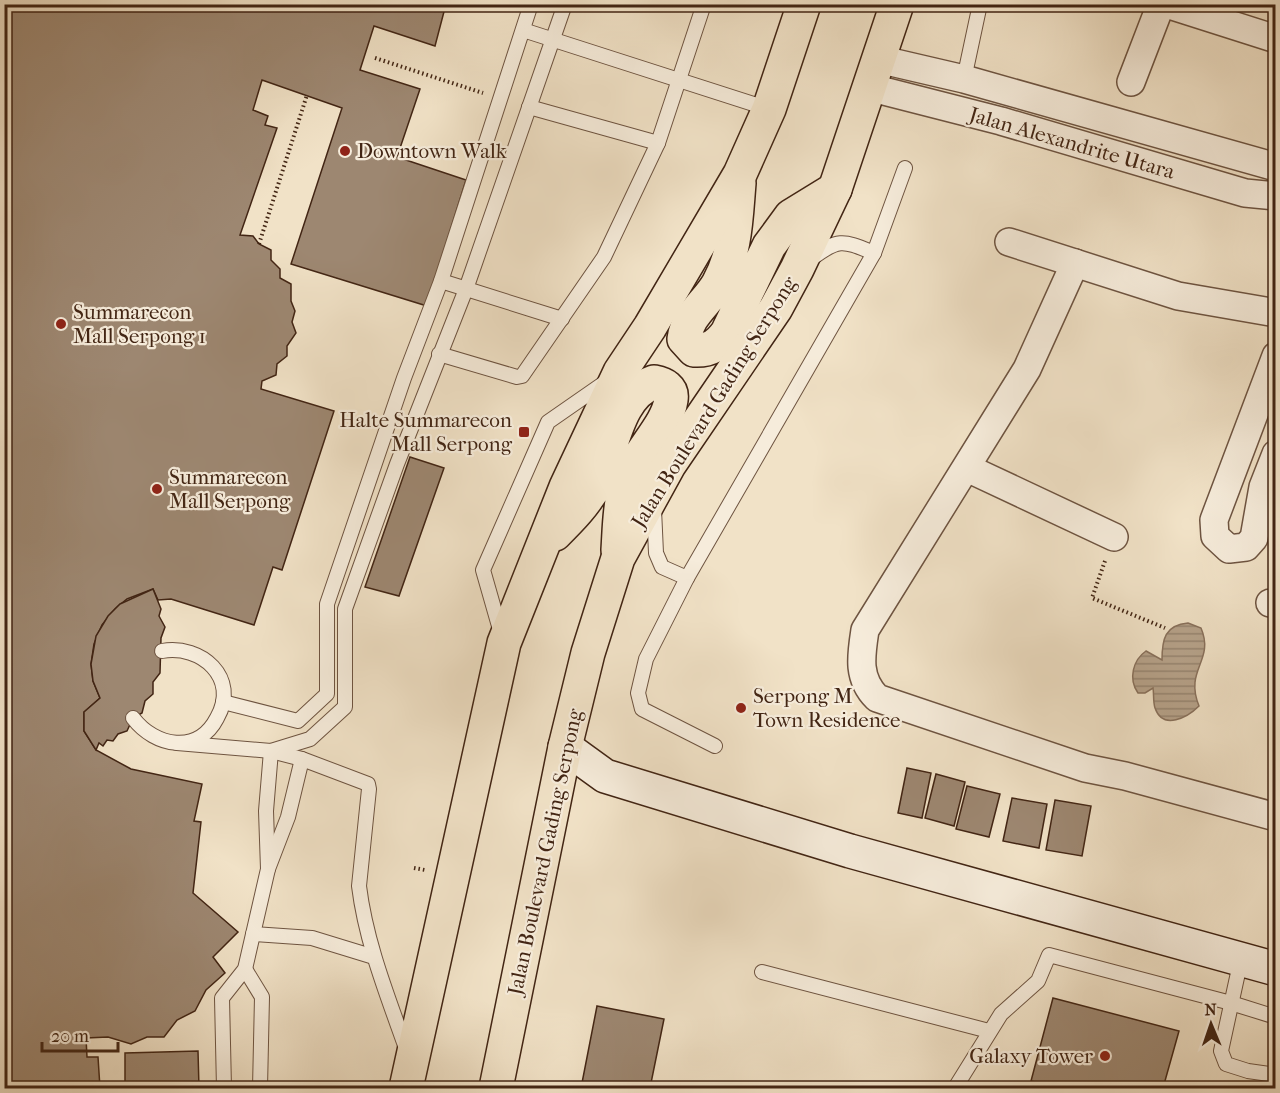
<svg xmlns="http://www.w3.org/2000/svg" width="1280" height="1093" font-family="'IM FELL French Canon',serif">
  <style>
    .water { fill: url(#water-rules); stroke: #88705b; stroke-width: 1.5 }
    .building { fill: #9d8771; stroke: #422514; stroke-width: 1.5 }
    .lines { fill: none; stroke-linecap: round; stroke-linejoin: round }
    .lane-casing { stroke: #6e5441; stroke-width: 16 }
    .street-casing { stroke: #6e5441; stroke-width: 30 }
    .secondary-casing { stroke: #422514; stroke-width: 36 }
    .primary-casing { stroke: #422514; stroke-width: 36 }
    .path { stroke: #422514; stroke-width: 4; stroke-dasharray: 1.5 3; stroke-linecap: butt }
    .lane { stroke: #f6ecdb; stroke-width: 14 }
    .street { stroke: #f6ecdb; stroke-width: 27 }
    .secondary { stroke: #f6ecdb; stroke-width: 33 }
    .primary { stroke: #f1e2c7; stroke-width: 33 }
    .poi-dot { fill: #8f2418; stroke: #f6ecdb; stroke-width: 2 }
    .labels { text-anchor: middle; stroke-width: 4.5; stroke-linejoin: round; paint-order: stroke }
    .street-label { font-size: 21px; fill: #422514; stroke: #f6ecdb }
    .poi-label { font-size: 21px; fill: #422514; stroke: #f6ecdb; text-anchor: start }
  </style>
  <defs>
    <pattern id="water-rules" width="6" height="5" patternUnits="userSpaceOnUse" patternTransform="scale(1.5)"><rect width="6" height="5" fill="#b6a28a"/><path d="M0 2.5h6" fill="none" stroke="#968470"/></pattern>
  </defs>
  <rect width="100%" height="100%" fill="#f1e2c7"/>
  <filter id="stains"><feTurbulence type="fractalNoise" baseFrequency=".00333" numOctaves="4"/><feColorMatrix values="0 0 0 0 .2 0 0 0 0 .09 0 0 0 0 .02 0 0 0 .5 -.17"/></filter>
  <radialGradient id="worn" r=".72"><stop offset=".6" stop-color="#630" stop-opacity="0"/><stop offset="1" stop-color="#630" stop-opacity=".3"/></radialGradient>
  <!-- water -->
  <path class="water" d="M1188 623 1201 628C1215 661 1184 669 1199 706 1188 717 1163 731 1155 708 1153 702 1154 694 1153 688L1145 693H1138C1128 679 1133 660 1146 651L1162 660C1162 639 1165 625 1188 623Z"/>
  <!-- building -->
  <g class="building">
    <polygon points="4,4 446,4 435,46 374,26 360,70 420,89 397,157 466,180 427,306 291,264 342,108 262,80 253,110 268,116 265,125 277,128 240,235 253,236 259,244 271,250 271,260 280,269 280,278 291,284 291,301 295,311 292,322 296,333 287,346 287,356 277,364 276,375 262,381 261,389 334,411 282,570 273,567 254,625 171,599 158,600 153,589 127,599 115,609 102,625 94,644 91,664 93,681 100,698 84,712 84,731 96,750 131,769 202,784 194,821 201,822 193,893 238,932 213,957 225,973 206,990 195,1011 177,1020 164,1037 147,1037 131,1044 108,1037 86,1038 87,1057 98,1057 100,1088 4,1088 4,277 9,265 4,263"/>
    <polygon points="410,457 444,468 399,596 365,587"/>
    <polygon points="153,589 161,609 159,616 165,627 161,638 160,673 153,682 153,694 145,701 142,713 133,718 127,731 118,734 113,741 107,740 103,746 99,743 96,750 84,731 84,712 100,698 93,681 91,664 96,636 108,616 120,604"/>
    <polygon points="907,768 931,773 922,818 898,813"/>
    <polygon points="936,774 965,782 954,826 925,818"/>
    <polygon points="967,786 1000,794 989,837 956,829"/>
    <polygon points="1012,798 1047,804 1039,848 1003,841"/>
    <polygon points="1055,800 1091,806 1082,856 1046,850"/>
    <polygon points="1053,998 1179,1031 1163,1088 1059,1088 1031,1081"/>
    <polygon points="597,1006 664,1019 650,1088 581,1088"/>
    <polygon points="198,1051 199,1088 125,1088 125,1053"/>
  </g>
  <g class="lines">
    <defs>
      <g id="lane">
        <polyline points="523,30 769,109"/>
        <polyline points="964,79 980,4"/>
        <polyline points="529,107 658,143 704,4"/>
        <path d="M811 259C839 238 842 240 874 253"/>
        <polyline points="441,281 562,319"/>
        <polyline points="439,354 517,377 522,376 604,257 658,143"/>
        <polyline points="654,509 656,553 662,567 687,578"/>
        <polyline points="501,633 483,570 548,422 607,381"/>
        <polyline points="223,702 298,721 327,694 327,604 404,378 441,281 531,4"/>
        <path d="M133 718C155 747 198 755 217 718 240 678 201 644 162 651"/>
        <path d="M177 743 271 751 302 759 368 784 369 789 359 886C366 943 388 997 407 1051"/>
        <polyline points="715,746 642,709 638,693 646,659 687,578 874,253 905,168"/>
        <polyline points="268,869 266,811 271,751 310,739 345,707 345,609 397,464 466,289 565,4"/>
        <polyline points="253,934 312,938 374,957"/>
        <polyline points="1241,959 1221,1051 1226,1064 1248,1071 1276,1075"/>
        <polyline points="245,969 262,997 260,1088"/>
        <polyline points="762,972 989,1031"/>
        <polyline points="224,1088 222,998 245,969 268,869 288,817 302,759"/>
        <polyline points="955,1088 1001,1014 1038,981 1049,955 1231,1003 1276,1017"/>
      </g>
      <g id="street">
        <polyline points="1166,4 1276,39"/>
        <polyline points="878,59 964,79 1276,167"/>
        <polyline points="1131,82 1161,4"/>
        <polyline points="868,87 1001,121 1245,193 1276,196"/>
        <polyline points="1009,242 1178,296 1276,313"/>
        <path d="M1075 263 1027 369 865 630C861 656 857 678 877 698L1085 768 1125 776 1276 817"/>
        <polyline points="1276,356 1214,520 1215,536 1229,549 1246,547 1254,538 1263,487 1276,454"/>
        <polyline points="967,468 1114,537"/>
        <polyline points="1270,603 1276,604"/>
      </g>
      <polyline id="secondary" points="565,747 605,776 850,851 1276,969"/>
      <g id="primary">
        <path d="M739 183C736 218 736 252 718 284 707 303 687 315 684 339L694 350C710 351 718 345 727 333L769 246 791 216 835 189"/>
        <path d="M555 534C571 518 585 504 596 484 613 451 616 396 654 382 664 384 673 388 671 400 668 422 645 445 635 465 619 492 620 519 618 550"/>
        <polyline points="406,1088 504,643 566,487 620,372 650,327 740,174 769,109 804,4"/>
        <polyline points="496,1088 565,747 588,653 618,558 669,465 776,308 797,269 835,189 897,4"/>
      </g>
    </defs>
    <!-- lane casing -->
    <use href="#lane" class="lane-casing"/>
    <!-- street casing -->
    <use href="#street" class="street-casing"/>
    <!-- secondary casing -->
    <use href="#secondary" class="secondary-casing"/>
    <!-- primary casing -->
    <use href="#primary" class="primary-casing"/>
    <!-- path -->
    <g class="path">
      <polyline points="375,58 483,93"/>
      <polyline points="259,244 307,95"/>
      <polyline points="1105,561 1092,598 1165,628"/>
      <polyline points="414,868 425,870"/>
    </g>
    <!-- lane -->
    <use href="#lane" class="lane"/>
    <!-- street -->
    <use href="#street" class="street"/>
    <!-- secondary -->
    <use href="#secondary" class="secondary"/>
    <!-- primary -->
    <use href="#primary" class="primary"/>
  </g>
  <!-- markers -->
  <g class="poi-dot">
    <circle cx="345" cy="151" r="6"/>
    <circle cx="61" cy="324" r="6"/>
    <rect x="518" y="426" width="12" height="12" rx="3"/>
    <circle cx="157" cy="489" r="6"/>
    <circle cx="741" cy="708" r="6"/>
    <circle cx="1105" cy="1056" r="6"/>
  </g>
  <g class="labels">
    <!-- street labels -->
    <g class="street-label">
      <text transform="translate(1072 143) rotate(16)" y="7">Jalan Alexandrite Utara</text>
      <text transform="translate(714 402) rotate(-58)" y="7">Jalan Boulevard Gading Serpong</text>
      <text transform="translate(545 852) rotate(-78)" y="7">Jalan Boulevard Gading Serpong</text>
    </g>
    <!-- poi labels -->
    <g class="poi-label">
      <text x="357" y="158">Downtown Walk</text>
      <text x="73" y="319">Summarecon<tspan x="73" dy="24">Mall Serpong 1</tspan></text>
      <text x="512" y="427" text-anchor="end">Halte Summarecon<tspan x="512" dy="24">Mall Serpong</tspan></text>
      <text x="169" y="484">Summarecon<tspan x="169" dy="24">Mall Serpong</tspan></text>
      <text x="753" y="703">Serpong M<tspan x="753" dy="24">Town Residence</tspan></text>
      <text x="1093" y="1063" text-anchor="end">Galaxy Tower</text>
    </g>
  </g>
  <!-- margin -->
  <rect width="1280" height="1093" fill="none" stroke="#f1e2c7" stroke-width="24"/>
  <rect x="6" y="6" width="1268" height="1081" fill="none" stroke="#422514" stroke-width="3"/>
  <rect x="12" y="12" width="1256" height="1069" fill="none" stroke="#422514" stroke-width="1.5"/>
  <!-- north arrow -->
  <g transform="translate(1211 1024) rotate(358)" stroke="#f6ecdb" stroke-width="4.5" paint-order="stroke">
  <path d="M0-4.5L10 22L0 15L-10 22Z" fill="#422514"/>
  <text y="-9" font-size="16" font-weight="bold" text-anchor="middle" fill="#422514">N</text>
  </g>
  <!-- scale -->
  <path d="M42 1042v9h76v-9" fill="none" stroke="#422514" stroke-width="3"/>
  <text x="51" y="1042" font-size="18" fill="#422514" stroke="#f6ecdb" stroke-width="4.5" paint-order="stroke">20 m</text>
  <rect width="100%" height="100%" filter="url(#stains)"/>
  <rect width="100%" height="100%" fill="url(#worn)"/>
</svg>
